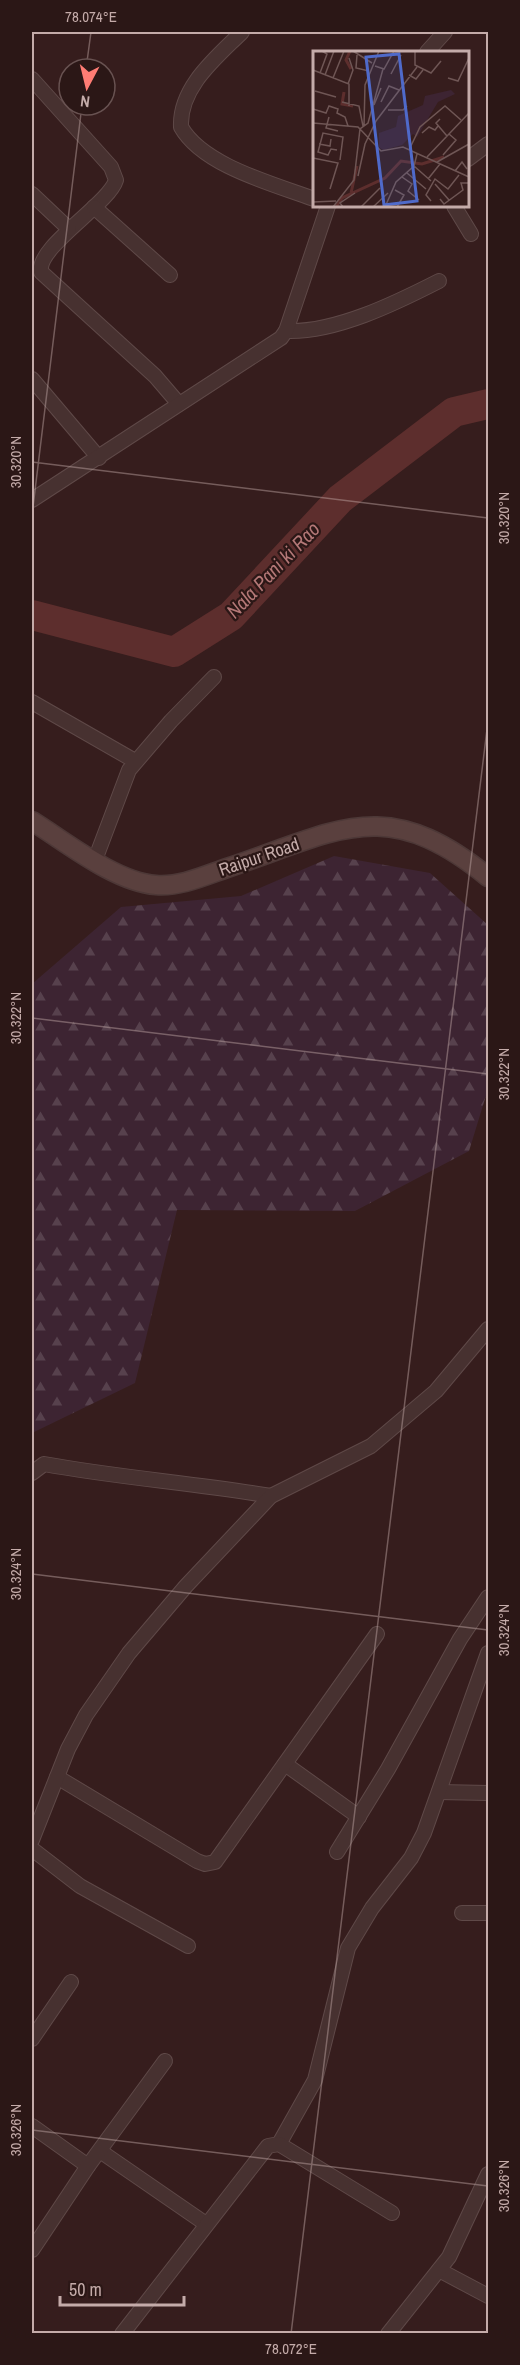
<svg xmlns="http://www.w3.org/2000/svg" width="520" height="2365" font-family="'Archivo Narrow',sans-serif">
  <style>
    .forest { fill: url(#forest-firs) }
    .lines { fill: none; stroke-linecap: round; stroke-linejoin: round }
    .river { stroke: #5d2e2d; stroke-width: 30 }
    .minor-casing { stroke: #5f4948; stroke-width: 16 }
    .secondary-casing { stroke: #4d3837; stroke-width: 21 }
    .minor { stroke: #473130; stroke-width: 14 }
    .secondary { stroke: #5a403e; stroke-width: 18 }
    .ticks { fill: none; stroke: #c4aba9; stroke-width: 1.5; stroke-opacity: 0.45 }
    .labels { text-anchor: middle; stroke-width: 4.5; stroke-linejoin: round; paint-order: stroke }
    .street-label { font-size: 18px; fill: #c4aba9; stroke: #2b1716 }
    .water-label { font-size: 20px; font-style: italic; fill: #b47877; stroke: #2b1716 }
    .inset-river { fill: none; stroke: #5d2e2d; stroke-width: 3 }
    .inset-road { fill: none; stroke: #6f5655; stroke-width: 1.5 }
    .view { fill: #4f6aca; fill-opacity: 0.15; stroke: #4f6aca; stroke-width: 3 }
    .inset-edge { fill: none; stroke: #c4aba9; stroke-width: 3 }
    .neatline { fill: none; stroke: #c4aba9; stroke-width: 2 }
    .ticks-label { font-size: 15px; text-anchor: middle; fill: #c4aba9 }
  </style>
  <defs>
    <pattern id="forest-firs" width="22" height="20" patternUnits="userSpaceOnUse" patternTransform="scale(1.5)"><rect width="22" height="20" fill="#3d2432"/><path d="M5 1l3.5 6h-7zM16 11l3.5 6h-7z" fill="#57414d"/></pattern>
  </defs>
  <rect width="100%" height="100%" fill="#361d1d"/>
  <!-- forest -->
  <polygon class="forest" points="334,856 430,873 488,925 488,1089 469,1151 355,1211 177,1210 135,1383 32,1433 32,984 121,907 241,896"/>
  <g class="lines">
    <!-- river -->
    <polyline class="river" points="32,615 174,652 231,616 340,499 454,412 488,404"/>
    <defs>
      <g id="minor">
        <path d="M242 32C217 57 179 87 181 127 203 166 274 184 314 199"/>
        <polyline points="427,52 445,32"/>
        <path d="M32 79 111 167 116 180C109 204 36 247 41 272L155 376 179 404"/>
        <polyline points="468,159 488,144"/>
        <polyline points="32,194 69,229"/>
        <polyline points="454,206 471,234"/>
        <polyline points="94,207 170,275"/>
        <path d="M286 331C335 333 396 303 439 281"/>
        <polyline points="32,379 99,458"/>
        <polyline points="32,500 281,338 286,331 328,206"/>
        <polyline points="32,702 135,761"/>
        <polyline points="95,860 129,770 171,721 214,677"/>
        <path d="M32 1473 44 1464C120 1478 196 1483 271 1496"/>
        <polyline points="285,1764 359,1817"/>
        <polyline points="57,1777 197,1861 205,1864 215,1862 377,1634"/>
        <polyline points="439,1792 488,1793"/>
        <polyline points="32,1840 68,1749 86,1715 129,1653 186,1586 271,1496 371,1446 436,1391 488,1329"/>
        <polyline points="32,1849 80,1886 188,1946"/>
        <polyline points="337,1852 388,1769 460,1639 488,1597"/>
        <polyline points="462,1913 488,1913"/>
        <polyline points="32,2039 71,1982"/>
        <polyline points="32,2126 88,2166"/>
        <polyline points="279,2144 315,2080 348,1948 372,1908 411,1858 424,1833 488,1653"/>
        <polyline points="100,2151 206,2224"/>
        <polyline points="32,2250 88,2166 165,2061"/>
        <polyline points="439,2270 488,2296"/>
        <polyline points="122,2334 268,2146 279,2144 392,2213"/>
        <polyline points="388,2334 449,2257 488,2174"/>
      </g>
      <path id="secondary" d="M32 821C66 842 115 882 156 885 180 887 204 876 227 868 338 831 385 793 488 877"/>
    </defs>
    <!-- minor casing -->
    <use href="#minor" class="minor-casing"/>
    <!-- secondary casing -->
    <use href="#secondary" class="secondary-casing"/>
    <!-- minor -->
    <use href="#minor" class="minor"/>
    <!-- secondary -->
    <use href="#secondary" class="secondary"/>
  </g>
  <!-- ticks -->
  <path class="ticks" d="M86 69 91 32M32 462 488 518M32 515 82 105M32 1018 488 1074M32 1574 488 1630M32 2130 488 2186M291 2334 488 721"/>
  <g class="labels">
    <!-- street labels -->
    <g class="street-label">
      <text transform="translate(259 857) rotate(-19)" y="6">Raipur Road</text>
    </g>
    <!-- water labels -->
    <g class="water-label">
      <text transform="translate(273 570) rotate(-46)" y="7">Nala Pani ki Rao</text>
    </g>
  </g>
  <!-- overview -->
  <g transform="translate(313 51)">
    <rect width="156" height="156" fill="#361d1d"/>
    <path d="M138 39 142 43 125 51 104 86 100 83 89 94 70 99 66 96V82L83 76 85 65 110 54 112 45Z" fill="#3d2432"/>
    <path class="inset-river" d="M37 0 33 9 38 18M31 41 29 53 40 55M38 142 44 115M23 156 29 147 72 127 88 110 109 113 131 106"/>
    <path class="inset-road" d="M40 0 59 12M102 0V14L118 22 128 10M44 4 43 17 56 20M62 15 71 18 81 0M0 19 36 33V55M7 22 14 3 9 0M78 23 88 4M12 24 21 0M96 24 103 28 110 19M20 27 31 0M135 27 145 30 156 7M35 33 40 19 36 7M2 40 23 46M29 51 46 55 50 75M68 51 76 35 86 39M61 54 68 37M0 58 13 62 16 55 25 58 24 62 32 66 35 75M75 59H90L94 55M16 66 13 77 25 80M127 68 123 72 134 85M0 72 45 76 68 100 90 96 156 126M51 75 52 34 66 0M109 82 116 76 122 79 125 75M6 93 17 95 18 88M24 99 18 98 15 104 5 101 10 82 30 86 27 109M96 99 107 76 132 55 148 69M130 104 143 89 136 83M114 106 156 62M0 107 25 112 17 138M124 111 156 93M101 115 118 130M142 120 149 111 154 118M94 122 113 138M45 125 52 93 63 70 104 16M89 126 99 133 95 140 106 149M115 128 127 113M122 133 136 149M82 139 91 144 84 156M127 148 131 153 150 139 148 132H156M118 150 113 144 122 128 135 138 146 124M0 151 23 150M20 156 41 129 47 78 55 72 70 18M30 156 27 152 42 142M48 156 67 137M60 156 75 142M72 156 83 131 101 115 104 103"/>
    <path class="view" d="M86 3 104 150 71 154 53 6Z"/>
    <rect width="156" height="156" class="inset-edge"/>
  </g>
  <!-- border -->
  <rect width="520" height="2365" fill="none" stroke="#2b1716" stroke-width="66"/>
  <!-- north arrow -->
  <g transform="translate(87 87) rotate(187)"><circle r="28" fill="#2b1716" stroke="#685251" stroke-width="1.5"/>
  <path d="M0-4.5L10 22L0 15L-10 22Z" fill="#ff7c74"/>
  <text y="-9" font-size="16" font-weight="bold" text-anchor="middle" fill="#c4aba9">N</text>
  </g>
  <!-- scale -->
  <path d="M60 2296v9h124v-9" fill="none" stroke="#c4aba9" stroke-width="3"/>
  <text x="69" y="2296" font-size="18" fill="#c4aba9" stroke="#2b1716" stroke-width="4.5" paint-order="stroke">50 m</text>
  <rect x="33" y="33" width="454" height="2299" class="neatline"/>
  <g class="ticks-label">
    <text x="91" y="22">78.074°E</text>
    <text transform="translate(16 462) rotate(-90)" y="5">30.320°N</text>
    <text transform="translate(504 518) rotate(-90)" y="5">30.320°N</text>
    <text transform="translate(16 1018) rotate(-90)" y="5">30.322°N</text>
    <text transform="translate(504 1074) rotate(-90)" y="5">30.322°N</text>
    <text transform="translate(16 1574) rotate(-90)" y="5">30.324°N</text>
    <text transform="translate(504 1630) rotate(-90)" y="5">30.324°N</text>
    <text transform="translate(16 2130) rotate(-90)" y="5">30.326°N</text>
    <text transform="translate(504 2186) rotate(-90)" y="5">30.326°N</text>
    <text x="291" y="2354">78.072°E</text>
  </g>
</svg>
